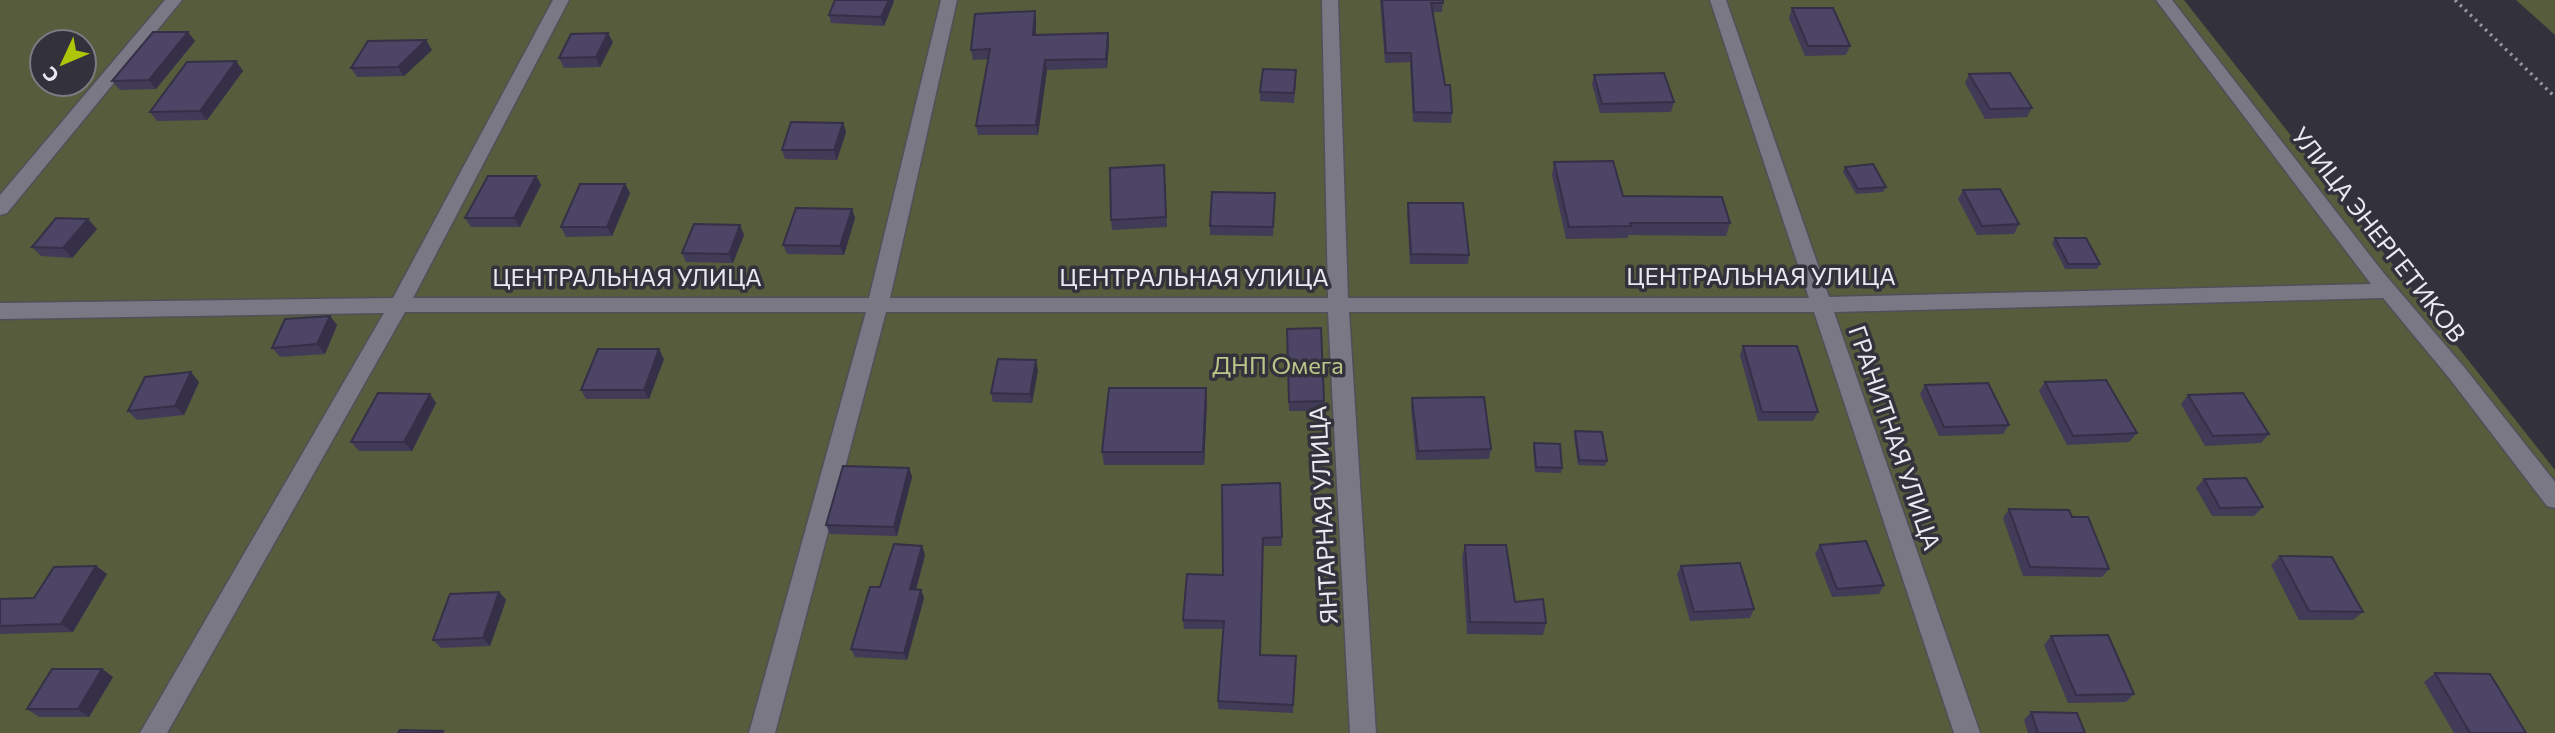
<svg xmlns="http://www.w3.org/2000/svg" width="2555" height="733" font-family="Commissioner,sans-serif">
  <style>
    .green { fill: #565c3c; fill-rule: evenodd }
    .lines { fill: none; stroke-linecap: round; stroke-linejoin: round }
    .minor-casing { stroke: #514f58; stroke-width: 3 }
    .path { stroke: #97969e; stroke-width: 3.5; stroke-dasharray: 2.5 4.5; stroke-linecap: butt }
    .minor { fill: #7b7885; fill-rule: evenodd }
    .wall { fill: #413b57 }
    .shaded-wall { fill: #353047 }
    .building { fill: #4c4565; stroke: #353047; stroke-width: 2 }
    .labels { text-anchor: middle; stroke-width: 7; stroke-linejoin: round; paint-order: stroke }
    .street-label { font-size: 24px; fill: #eae9f0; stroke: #33313c }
    .park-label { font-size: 24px; fill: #bac789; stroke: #33313c }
  </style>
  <rect width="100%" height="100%" fill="#33313c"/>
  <!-- green -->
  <g class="green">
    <path d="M0 0H2184L2555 470V733H0ZM42 42H84V84H42Z"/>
    <polygon points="2516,0 2555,0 2555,35"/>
  </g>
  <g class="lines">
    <defs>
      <g id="minor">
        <polygon points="165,0 182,0 7,213 0,215 0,195"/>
        <polygon points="553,0 569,0 413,298 869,298 941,0 957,0 890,298 1328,298 1322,0 1338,0 1348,298 1809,298 1710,0 1726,0 1829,297 2371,284 2156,0 2172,0 2382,271 2464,367 2555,482 2555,508 2547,506 2450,379 2383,298 1834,312 1980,733 1954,733 1814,312 1349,312 1376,733 1350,733 1328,312 886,312 775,733 749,733 866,312 405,312 167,733 140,733 384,313 0,319 0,303 393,298"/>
      </g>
    </defs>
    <!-- minor casing -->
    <use href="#minor" class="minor-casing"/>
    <!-- path -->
    <polyline class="path" points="2455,0 2555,97"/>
    <!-- minor -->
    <use href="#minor" class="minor"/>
  </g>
  <!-- wall -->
  <g class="wall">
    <polygon points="835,0 893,0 894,1 884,26 831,23 829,15"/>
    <polygon points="1380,0 1443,0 1442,12 1433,12 1445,85 1452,113 1451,123 1413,122 1410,62 1385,63"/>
    <polygon points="1792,8 1850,46 1846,55 1805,56 1789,18"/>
    <polygon points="1035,11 1036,20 1036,35 1109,43 1107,68 1047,70 1038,135 978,135 976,126 988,59 973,60 971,50"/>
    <polygon points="195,41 156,89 120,90 112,81"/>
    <polygon points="613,42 600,67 564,68 559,58"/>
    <polygon points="432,50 404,76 357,77 351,68"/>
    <polygon points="236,61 243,71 207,120 157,121 150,112"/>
    <polygon points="1969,74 2032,108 2027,117 1985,119 1965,83"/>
    <polygon points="1594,75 1674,102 1671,112 1600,113 1592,84"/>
    <polygon points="1296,80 1294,103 1260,101 1260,92"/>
    <polygon points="843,123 846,132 837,160 785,159 782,150"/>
    <polygon points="1554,162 1623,196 1730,223 1726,236 1628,235 1628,238 1566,239 1552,175"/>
    <polygon points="1164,165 1167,227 1112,230 1111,220"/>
    <polygon points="1845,167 1886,187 1883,192 1856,194 1843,172"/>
    <polygon points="536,176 541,185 520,227 471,227 465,218"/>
    <polygon points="625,184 630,193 612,236 566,237 561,227"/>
    <polygon points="1963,190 2019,224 2014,234 1977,235 1958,199"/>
    <polygon points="1275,193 1273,236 1210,235 1210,226"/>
    <polygon points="1408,203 1469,255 1468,264 1410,264 1407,212"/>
    <polygon points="852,209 855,218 844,255 787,254 783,245"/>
    <polygon points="740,225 744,235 733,263 686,262 682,253"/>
    <polygon points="97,229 72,258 41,256 32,247"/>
    <polygon points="2055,238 2100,264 2097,269 2065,269 2052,243"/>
    <polygon points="330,316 337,325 325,354 280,357 272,348"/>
    <polygon points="1287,329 1324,401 1324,411 1289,411"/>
    <polygon points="1743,346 1818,412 1813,421 1758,421 1740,355"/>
    <polygon points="664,359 649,399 586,399 581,390"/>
    <polygon points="1038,370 1032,403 993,402 991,393"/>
    <polygon points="199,382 184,415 137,420 128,411"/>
    <polygon points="2045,382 2137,433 2129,442 2067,445 2039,391"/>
    <polygon points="1925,385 2009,425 2003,434 1939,436 1920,394"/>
    <polygon points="430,394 436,403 412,451 359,451 351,442"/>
    <polygon points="2188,395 2269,434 2261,443 2205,446 2181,404"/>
    <polygon points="1412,398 1491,449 1489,459 1416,460 1411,408"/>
    <polygon points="1207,402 1204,465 1104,465 1102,452"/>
    <polygon points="1575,431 1607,461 1605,466 1578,465 1574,436"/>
    <polygon points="1534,443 1562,468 1561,473 1535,472 1533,447"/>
    <polygon points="909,468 912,477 897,536 830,534 826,525"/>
    <polygon points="2204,479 2263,507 2254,516 2212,516 2196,488"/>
    <polygon points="1280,483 1282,546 1263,546 1260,655 1296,656 1293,713 1218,709 1218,701 1223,629 1184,629 1183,620 1223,575"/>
    <polygon points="2009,509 2072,517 2109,569 2102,577 2023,576 2003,518"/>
    <polygon points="1465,545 1515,602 1546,623 1543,635 1467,634 1462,557"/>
    <polygon points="1820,545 1884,585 1879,594 1832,597 1815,554"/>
    <polygon points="922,546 925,555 916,590 921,590 924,598 907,660 855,657 851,649 880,587"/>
    <polygon points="2280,556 2363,612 2353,620 2299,620 2271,565"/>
    <polygon points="96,566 107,574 73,632 0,634 0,599 34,598"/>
    <polygon points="1681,566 1754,609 1750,618 1690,621 1677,574"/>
    <polygon points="499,592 506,600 490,646 441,648 433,640"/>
    <polygon points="2051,636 2134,694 2126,702 2068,703 2044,645"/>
    <polygon points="102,669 113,677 89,717 39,717 27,709"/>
    <polygon points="2435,673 2526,733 2454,733 2424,682"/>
    <polygon points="2031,712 2085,733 2028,733 2024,720"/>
  </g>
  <!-- shaded-wall -->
  <g class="shaded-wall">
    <polygon points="889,0 893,0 894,1 884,26 881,17"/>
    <polygon points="1035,11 1036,20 1035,45 1033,35"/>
    <polygon points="188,32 195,41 156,89 149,80"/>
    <polygon points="608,33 613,42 600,67 596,57"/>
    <polygon points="1108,33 1109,43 1107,68 1106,59"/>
    <polygon points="426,40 432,50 404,76 398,67"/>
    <polygon points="1045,60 1047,70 1038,135 1036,125"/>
    <polygon points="236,61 243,71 207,120 200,111"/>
    <polygon points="843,123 846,132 837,160 834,150"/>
    <polygon points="536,176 541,185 520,227 514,218"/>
    <polygon points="625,184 630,193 612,236 607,227"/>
    <polygon points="852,209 855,218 844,255 840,246"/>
    <polygon points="88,219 97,229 72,258 63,248"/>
    <polygon points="740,225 744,235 733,263 729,254"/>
    <polygon points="330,316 337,325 325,354 317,344"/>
    <polygon points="659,349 664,359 649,399 644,390"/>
    <polygon points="1036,360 1038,370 1032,403 1030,394"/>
    <polygon points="191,372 199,382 184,415 175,406"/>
    <polygon points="1206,388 1207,402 1204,465 1203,452"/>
    <polygon points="430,394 436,403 412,451 404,442"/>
    <polygon points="909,468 912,477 897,536 894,527"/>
    <polygon points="922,546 925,555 914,597 910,589"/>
    <polygon points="96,566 107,574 73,632 61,624"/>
    <polygon points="921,590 924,598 907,660 904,653"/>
    <polygon points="499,592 506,600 490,646 483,638"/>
    <polygon points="102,669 113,677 89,717 78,709"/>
  </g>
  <!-- building -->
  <g class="building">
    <polygon points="835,0 889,0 881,17 829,15"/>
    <polygon points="1382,0 1443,0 1443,3 1431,3 1445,85 1450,85 1452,113 1414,112 1411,53 1386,53"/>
    <polygon points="1792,8 1833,8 1850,46 1808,46"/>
    <polygon points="1035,11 1033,35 1108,33 1106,59 1045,60 1036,125 976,126 990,49 971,50 975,14"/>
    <polygon points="153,32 188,32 149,80 112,81"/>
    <polygon points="608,33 596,57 559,58 571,34"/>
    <polygon points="426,40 398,67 351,68 368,41"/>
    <polygon points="236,61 200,111 150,112 187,62"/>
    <polygon points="1263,69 1296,70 1294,93 1260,92"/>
    <polygon points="1664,73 1674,102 1602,104 1594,75"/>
    <polygon points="2010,73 2032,108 1990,109 1969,74"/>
    <polygon points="791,122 843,123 834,150 782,150"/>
    <polygon points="1613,161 1623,196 1722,197 1730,223 1630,223 1631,226 1569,227 1554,162"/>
    <polygon points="1873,164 1886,187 1858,189 1845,167"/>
    <polygon points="1164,165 1166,217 1111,220 1110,168"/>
    <polygon points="488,176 536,176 514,218 465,218"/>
    <polygon points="580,184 625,184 607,227 561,227"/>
    <polygon points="2000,189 2019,224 1982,226 1963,190"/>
    <polygon points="1212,192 1275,193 1273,227 1210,226"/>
    <polygon points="1408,203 1463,203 1469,255 1411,254"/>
    <polygon points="796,208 852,209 840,246 783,245"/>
    <polygon points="56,218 88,219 63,248 32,247"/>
    <polygon points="694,224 740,225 729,254 682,253"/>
    <polygon points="2055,238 2086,238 2100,264 2068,264"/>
    <polygon points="330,316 317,344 272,348 285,319"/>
    <polygon points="1321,328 1324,401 1289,402 1287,329"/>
    <polygon points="1743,346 1797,346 1818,412 1762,412"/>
    <polygon points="598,349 659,349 644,390 581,390"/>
    <polygon points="998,359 1036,360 1030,394 991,393"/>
    <polygon points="191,372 175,406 128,411 145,377"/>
    <polygon points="2106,380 2137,433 2073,436 2045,382"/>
    <polygon points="1988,383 2009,425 1944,427 1925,385"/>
    <polygon points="1109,388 1206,388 1203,452 1102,452"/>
    <polygon points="378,393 430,394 404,442 351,442"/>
    <polygon points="2243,393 2269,434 2213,436 2188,395"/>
    <polygon points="1484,397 1491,449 1418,451 1412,398"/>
    <polygon points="1575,431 1602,432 1607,461 1579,460"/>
    <polygon points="1534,443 1560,444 1562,468 1536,467"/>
    <polygon points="843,466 909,468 894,527 826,525"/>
    <polygon points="2246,478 2263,507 2220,508 2204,479"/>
    <polygon points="1280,483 1282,537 1263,538 1260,655 1296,656 1293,705 1218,701 1224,621 1183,620 1187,574 1223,575 1222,485"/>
    <polygon points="2009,509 2069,510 2072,517 2088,517 2109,569 2030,567"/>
    <polygon points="1866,541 1884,585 1837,589 1820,545"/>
    <polygon points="894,544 922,546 910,589 921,590 904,653 851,649 870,587 880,587"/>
    <polygon points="1465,545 1506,545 1515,602 1543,599 1546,623 1470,622"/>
    <polygon points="2280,556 2332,557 2363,612 2309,611"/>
    <polygon points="1740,563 1754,609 1694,612 1681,566"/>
    <polygon points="96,566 61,624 0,626 0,599 34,598 54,567"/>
    <polygon points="499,592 483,638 433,640 450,594"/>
    <polygon points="2108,635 2134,694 2076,695 2051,636"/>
    <polygon points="52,669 102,669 78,709 27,709"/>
    <polygon points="2435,673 2490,674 2526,733 2470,733"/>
    <polygon points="2031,712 2077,713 2085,733 2038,733"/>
    <polygon points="400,730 443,731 442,733 398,733"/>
  </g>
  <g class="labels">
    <!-- street labels -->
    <g class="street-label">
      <text transform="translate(2378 235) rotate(52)" y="8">УЛИЦА ЭНЕРГЕТИКОВ</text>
      <text x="1761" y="285">ЦЕНТРАЛЬНАЯ УЛИЦА</text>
      <text x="627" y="286">ЦЕНТРАЛЬНАЯ УЛИЦА</text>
      <text x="1194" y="286">ЦЕНТРАЛЬНАЯ УЛИЦА</text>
      <text transform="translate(1894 438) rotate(71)" y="8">ГРАНИТНАЯ УЛИЦА</text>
      <text transform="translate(1324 515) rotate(-93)" y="8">ЯНТАРНАЯ УЛИЦА</text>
    </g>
    <!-- park labels -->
    <g class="park-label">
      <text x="1278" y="374">ДНП Омега</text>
    </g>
  </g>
  <!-- north arrow -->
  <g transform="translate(63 63) rotate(226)"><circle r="33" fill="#33313c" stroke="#7c7b84" stroke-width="2"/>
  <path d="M0-5L12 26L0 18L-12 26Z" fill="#afc508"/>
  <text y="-10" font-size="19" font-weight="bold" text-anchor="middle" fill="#eae9f0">С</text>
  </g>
</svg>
